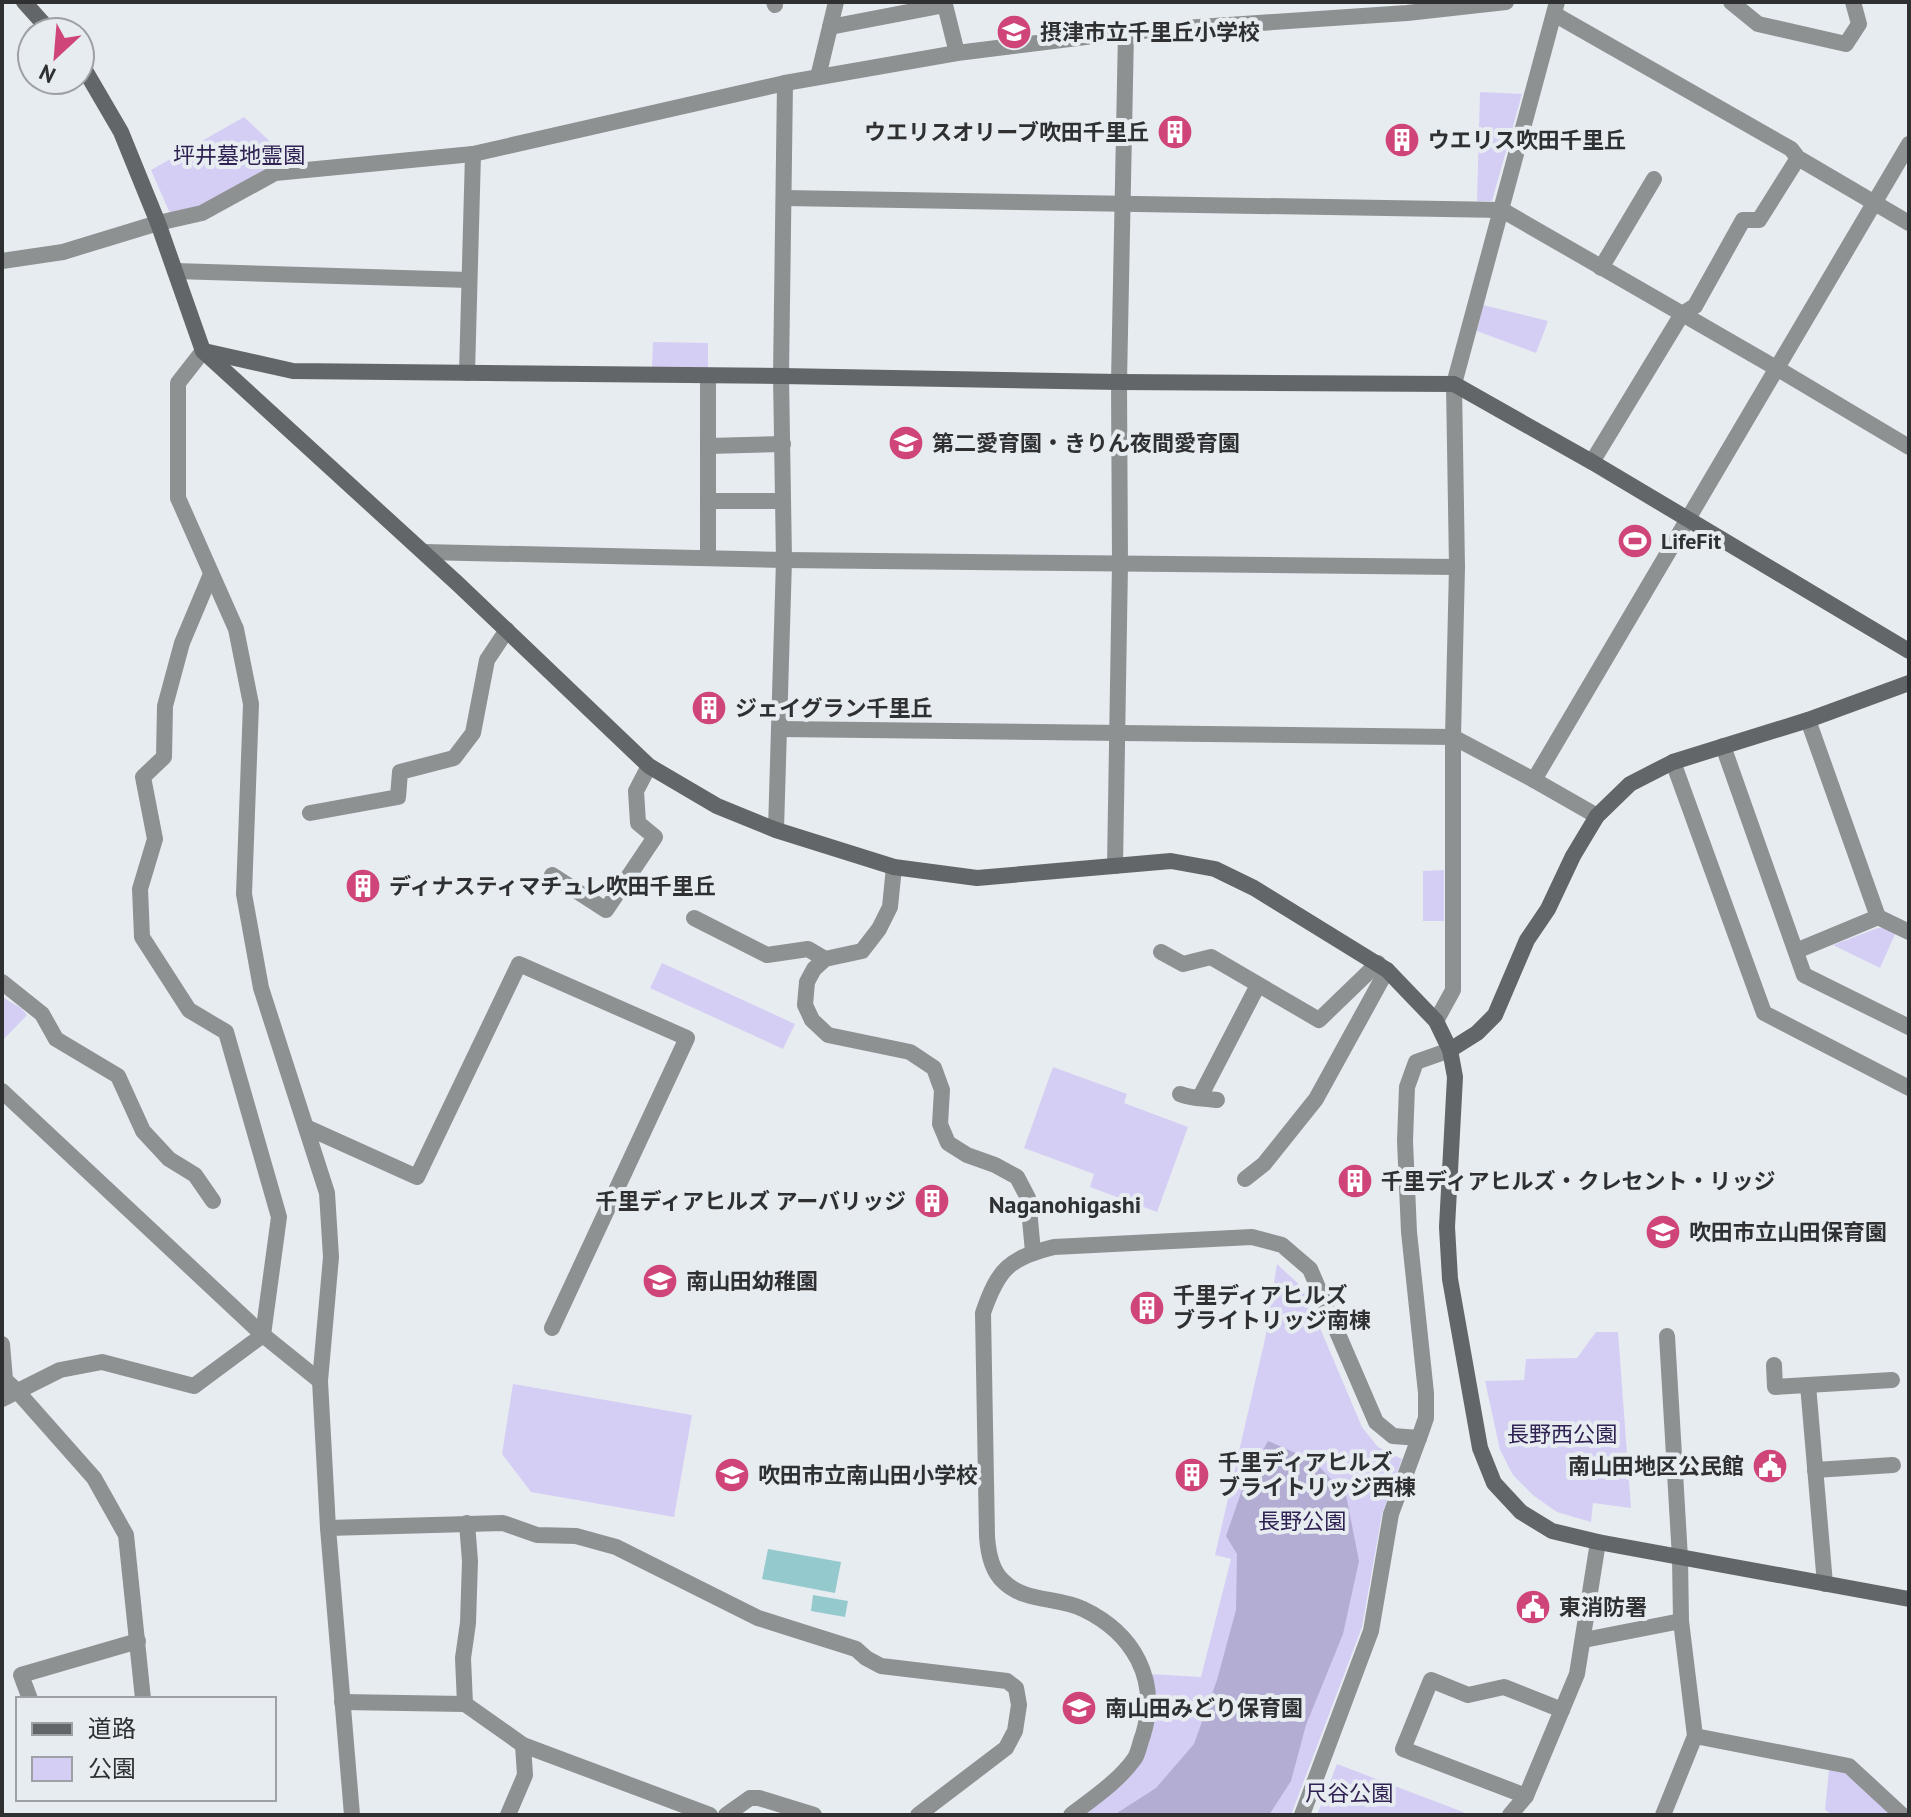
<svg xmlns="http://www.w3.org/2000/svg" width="1911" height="1817" font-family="'PT Sans','Noto Sans JP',sans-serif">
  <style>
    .green { fill: #d5cef4 }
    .forest { fill: #b3acd3 }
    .water { fill: #94c9ce }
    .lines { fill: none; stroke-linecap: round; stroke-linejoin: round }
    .street { stroke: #8e9192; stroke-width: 16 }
    .secondary { stroke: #626668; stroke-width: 16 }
    .labels { text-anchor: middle; stroke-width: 8; stroke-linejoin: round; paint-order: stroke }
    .poi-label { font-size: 22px; font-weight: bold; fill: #2f3032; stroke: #e7ecf1; text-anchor: start }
    .park-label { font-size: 22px; fill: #302253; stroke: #e7ecf1 }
    .neighbourhood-label { font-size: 24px; font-weight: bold; fill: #2f3032; stroke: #e7ecf1 }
  </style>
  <rect width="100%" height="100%" fill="#e7ecf1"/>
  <!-- green -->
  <g class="green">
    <polygon points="1480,92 1522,94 1492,201 1477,201"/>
    <polygon points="244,117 295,165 201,209 176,215 169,211 151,170"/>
    <polygon points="1483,305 1548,321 1536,353 1477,331"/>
    <polygon points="653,342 708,343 708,370 652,368"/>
    <polygon points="1444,870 1444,921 1423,921 1423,871"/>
    <polygon points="1878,928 1887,928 1896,932 1880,968 1833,945"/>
    <polygon points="662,963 795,1024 783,1049 650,988"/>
    <polygon points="2,997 21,1008 27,1015 2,1041"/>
    <polygon points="1053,1067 1127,1094 1124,1103 1188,1127 1157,1212 1090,1187 1094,1174 1024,1148"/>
    <polygon points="1277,1264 1303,1288 1362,1427 1378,1447 1402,1459 1382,1514 1362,1627 1291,1815 1084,1815 1142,1759 1150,1674 1201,1677 1231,1559 1215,1555 1265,1339"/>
    <polygon points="1596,1332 1618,1332 1631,1508 1593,1503 1591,1522 1557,1512 1534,1496 1513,1475 1500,1450 1485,1381 1524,1380 1526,1359 1577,1358"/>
    <polygon points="513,1384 692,1415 674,1517 531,1492 502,1454"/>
    <polygon points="1337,1764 1471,1815 1317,1815"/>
    <polygon points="1829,1769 1841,1769 1894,1815 1833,1815 1825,1810"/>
  </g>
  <!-- forest -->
  <polygon class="forest" points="1268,1441 1314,1461 1346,1495 1359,1561 1343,1634 1306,1725 1291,1781 1269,1815 1114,1815 1156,1788 1194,1744 1217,1680 1236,1610 1237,1554 1226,1536 1243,1487"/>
  <!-- water -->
  <g class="water">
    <polygon points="768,1549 841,1562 835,1593 762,1579"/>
    <polygon points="813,1595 848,1601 845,1617 811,1611"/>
  </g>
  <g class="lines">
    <!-- street -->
    <g class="street">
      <polyline points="774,2 775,5"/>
      <polyline points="945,2 945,5 957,53"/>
      <polyline points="1731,2 1758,24 1846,44 1859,24 1853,2"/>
      <polyline points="1554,14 1791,149 1798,158 1909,223"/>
      <polyline points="830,27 945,5"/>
      <polyline points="818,77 836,2"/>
      <polyline points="784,198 1502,210 1778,369 1909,447"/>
      <polyline points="2,261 63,252 158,223 202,213 275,173 473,154 785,83 957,53 1126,32 1407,13 1506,2"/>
      <polyline points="1601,268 1654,179"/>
      <polyline points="175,271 469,280"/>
      <polyline points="203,351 178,383 178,498 236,629 251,704 244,894 261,988 327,1193 331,1257 320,1381 328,1528 352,1815"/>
      <polyline points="467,373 473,154"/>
      <polyline points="708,376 708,558"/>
      <polyline points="708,446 783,444"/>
      <polyline points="1592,462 1682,314 1695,306 1743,220 1759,220 1798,158"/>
      <polyline points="708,501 783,501"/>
      <polyline points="424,552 784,560 1457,567"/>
      <polyline points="1808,720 1878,917 1909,932"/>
      <polyline points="779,729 1453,737 1534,780 1597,816"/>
      <polyline points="1723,746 1804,975 1909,1027"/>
      <polyline points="1673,762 1764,1013 1909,1088"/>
      <polyline points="1534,780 1909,144"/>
      <polyline points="310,813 398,797 400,772 454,758 473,733 487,660 507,630"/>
      <polyline points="776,830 784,560 781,376 785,83"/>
      <polyline points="1115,866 1120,564 1119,382 1126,32"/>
      <polyline points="894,867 890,907 879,929 862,951 825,959 814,969 807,982 805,1005 812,1020 828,1035 910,1052 934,1068 942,1090 940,1124 948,1143 967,1155 995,1165 1017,1177 1028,1198 1033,1252"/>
      <polyline points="552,875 606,910 655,837 638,823 636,791 649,766"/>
      <polyline points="694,918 767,955 808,949 825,959"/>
      <polyline points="1796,951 1878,917"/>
      <polyline points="1161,952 1183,964 1211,957 1319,1020 1378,963"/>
      <polyline points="2,982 42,1014 56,1039 118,1076 143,1131 169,1159 195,1175 213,1201"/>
      <polyline points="1436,1021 1453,990 1453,737 1457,567 1454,384 1557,2"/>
      <polyline points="2,1091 263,1335 320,1381"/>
      <path d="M1180 1094C1192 1099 1205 1098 1217 1100"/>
      <polyline points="1200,1097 1258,985"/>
      <polyline points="306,1127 417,1177 519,964 687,1038 552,1328"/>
      <polyline points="1245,1179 1264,1164 1316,1099 1387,970"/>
      <polyline points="1667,1336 1680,1558 1681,1621"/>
      <polyline points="2,1344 5,1380 17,1391 94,1478 126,1535 143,1699"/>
      <polyline points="1774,1365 1775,1387 1892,1380"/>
      <polyline points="1808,1385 1825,1584"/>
      <polyline points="2,1399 60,1370 102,1362 194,1386 263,1335 279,1217 226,1032 189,1010 142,937 140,889 155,839 143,777 164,757 165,706 182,643 211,574"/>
      <polyline points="1419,1438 1426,1418 1426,1393 1409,1232 1405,1141 1407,1087 1416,1062 1450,1050"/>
      <polyline points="1815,1470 1893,1465"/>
      <polyline points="328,1528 503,1523 537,1535 576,1536 616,1547 758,1618 856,1649 866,1658 881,1666 1007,1681 1016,1688 1019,1705 1015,1731 1006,1748 918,1815"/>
      <polyline points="1584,1640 1681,1621 1695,1736 1663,1815"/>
      <polyline points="30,1699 21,1675 138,1641"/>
      <polyline points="342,1702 465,1704 523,1745 710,1815"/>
      <polyline points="465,1704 463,1658 468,1623 470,1561 467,1523"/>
      <polyline points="1695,1736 1849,1766 1902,1815"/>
      <polyline points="1526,1796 1403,1749 1431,1680 1468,1695 1504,1687 1562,1710"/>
      <polyline points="508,1815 525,1775 523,1745"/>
      <polyline points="726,1815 750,1798 759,1798 814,1815"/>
      <path d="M1071 1815C1092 1799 1119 1781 1135 1758 1139 1751 1140 1742 1143 1735 1160 1679 1133 1633 1083 1609 1056 1596 1025 1603 1003 1581 991 1570 988 1552 987 1536L983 1313C998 1269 1009 1258 1054 1247L1252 1237 1282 1245 1310 1269 1376 1422 1393 1436 1419 1438 1391 1514 1371 1631 1302 1815"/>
      <polyline points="1510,1815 1526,1796 1577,1674 1598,1542"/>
    </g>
    <!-- secondary -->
    <g class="secondary">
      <polyline points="24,2 51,32"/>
      <polyline points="80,65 86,72 121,132 158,223 203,351 458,584 649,766 717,806 776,830 894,867 977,878 1171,861 1215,869 1254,888 1387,970 1436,1021 1450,1050 1455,1077 1447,1227 1450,1279 1480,1448 1494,1483 1521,1512 1552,1531 1598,1542 1909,1599"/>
      <polyline points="204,351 293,371 781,376 1119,382 1454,384 1592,462 1909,651"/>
      <polyline points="1450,1050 1477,1033 1495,1015 1527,940 1548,909 1573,856 1597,816 1630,784 1673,762 1808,720 1909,683"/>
    </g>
  </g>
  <!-- icons -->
  <defs>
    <symbol id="school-disc" viewBox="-11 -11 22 22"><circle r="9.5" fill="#d04579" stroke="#e7ecf1"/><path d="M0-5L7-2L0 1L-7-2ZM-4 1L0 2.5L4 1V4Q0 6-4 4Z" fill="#fff"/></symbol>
    <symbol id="building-disc" viewBox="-11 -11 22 22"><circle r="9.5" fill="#d04579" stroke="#e7ecf1"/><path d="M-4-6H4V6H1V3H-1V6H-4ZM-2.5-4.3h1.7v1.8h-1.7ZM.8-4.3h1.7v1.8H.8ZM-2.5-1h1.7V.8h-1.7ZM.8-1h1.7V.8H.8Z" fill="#fff"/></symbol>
    <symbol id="stadium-disc" viewBox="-11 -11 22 22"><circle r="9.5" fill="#d04579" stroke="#e7ecf1"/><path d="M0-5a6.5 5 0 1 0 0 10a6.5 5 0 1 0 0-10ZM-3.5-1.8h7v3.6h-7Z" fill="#fff"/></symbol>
    <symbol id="civic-disc" viewBox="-11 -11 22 22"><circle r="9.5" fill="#d04579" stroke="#e7ecf1"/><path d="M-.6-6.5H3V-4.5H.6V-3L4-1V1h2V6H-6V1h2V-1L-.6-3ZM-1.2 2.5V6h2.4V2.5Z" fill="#fff"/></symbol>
  </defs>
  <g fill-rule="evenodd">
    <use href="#school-disc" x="994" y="12" width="40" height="40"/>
    <use href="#building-disc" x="1155" y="112" width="40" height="40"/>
    <use href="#building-disc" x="1382" y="120" width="40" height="40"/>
    <use href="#school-disc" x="886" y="423" width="40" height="40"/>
    <use href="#stadium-disc" x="1615" y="521" width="40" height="40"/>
    <use href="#building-disc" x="689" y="688" width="40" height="40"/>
    <use href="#building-disc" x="343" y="866" width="40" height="40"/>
    <use href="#building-disc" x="1335" y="1161" width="40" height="40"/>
    <use href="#building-disc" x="912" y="1181" width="40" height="40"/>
    <use href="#school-disc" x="1643" y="1212" width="40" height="40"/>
    <use href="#school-disc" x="640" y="1261" width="40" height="40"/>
    <use href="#building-disc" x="1127" y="1288" width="40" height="40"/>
    <use href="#civic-disc" x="1750" y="1446" width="40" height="40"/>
    <use href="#school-disc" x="712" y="1455" width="40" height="40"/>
    <use href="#building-disc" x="1172" y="1455" width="40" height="40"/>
    <use href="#civic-disc" x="1513" y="1587" width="40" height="40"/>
    <use href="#school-disc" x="1059" y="1688" width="40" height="40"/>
  </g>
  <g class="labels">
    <!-- poi labels -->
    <g class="poi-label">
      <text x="1040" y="40">摂津市立千里丘小学校</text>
      <text x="1149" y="140" text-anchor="end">ウエリスオリーブ吹田千里丘</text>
      <text x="1428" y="148">ウエリス吹田千里丘</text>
      <text x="932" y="451">第二愛育園・きりん夜間愛育園</text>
      <text x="1661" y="549">LifeFit</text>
      <text x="735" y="716">ジェイグラン千里丘</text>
      <text x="389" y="894">ディナスティマチュレ吹田千里丘</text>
      <text x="1381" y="1189">千里ディアヒルズ・クレセント・リッジ</text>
      <text x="906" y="1209" text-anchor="end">千里ディアヒルズ アーバリッジ</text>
      <text x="1689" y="1240">吹田市立山田保育園</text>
      <text x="686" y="1289">南山田幼稚園</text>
      <text x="1173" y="1303">千里ディアヒルズ<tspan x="1173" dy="25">ブライトリッジ南棟</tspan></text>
      <text x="1218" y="1470">千里ディアヒルズ<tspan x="1218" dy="25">ブライトリッジ西棟</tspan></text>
      <text x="1744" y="1474" text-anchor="end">南山田地区公民館</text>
      <text x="758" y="1483">吹田市立南山田小学校</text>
      <text x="1559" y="1615">東消防署</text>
      <text x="1105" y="1716">南山田みどり保育園</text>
    </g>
    <!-- park labels -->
    <g class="park-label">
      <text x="239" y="163">坪井墓地霊園</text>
      <text x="1562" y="1442">長野西公園</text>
      <text x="1302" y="1529">長野公園</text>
      <text x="1349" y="1801">尺谷公園</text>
    </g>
    <!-- neighbourhood labels -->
    <g class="neighbourhood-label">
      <text x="1065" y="1213">Naganohigashi</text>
    </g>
  </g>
  <!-- border -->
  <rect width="1911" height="1817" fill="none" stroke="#2f3032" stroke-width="8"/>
  <!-- legend -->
  <rect x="16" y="1697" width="260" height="104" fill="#e7ecf1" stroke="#9da1a5" stroke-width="2"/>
  <rect x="32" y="1723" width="40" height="12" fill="#626668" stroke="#9da1a5" stroke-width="2"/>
  <text x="88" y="1737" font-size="24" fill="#2f3032">道路</text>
  <rect x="32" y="1757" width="40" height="24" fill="#d5cef4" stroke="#9da1a5" stroke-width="2"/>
  <text x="88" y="1777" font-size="24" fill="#2f3032">公園</text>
  <!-- north arrow -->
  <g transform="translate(56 56) rotate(206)"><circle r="38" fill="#e7ecf1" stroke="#9da1a5" stroke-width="2"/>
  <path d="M0-6L14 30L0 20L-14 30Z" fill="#d04579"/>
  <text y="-12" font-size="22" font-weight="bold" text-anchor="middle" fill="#2f3032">N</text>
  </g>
</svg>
